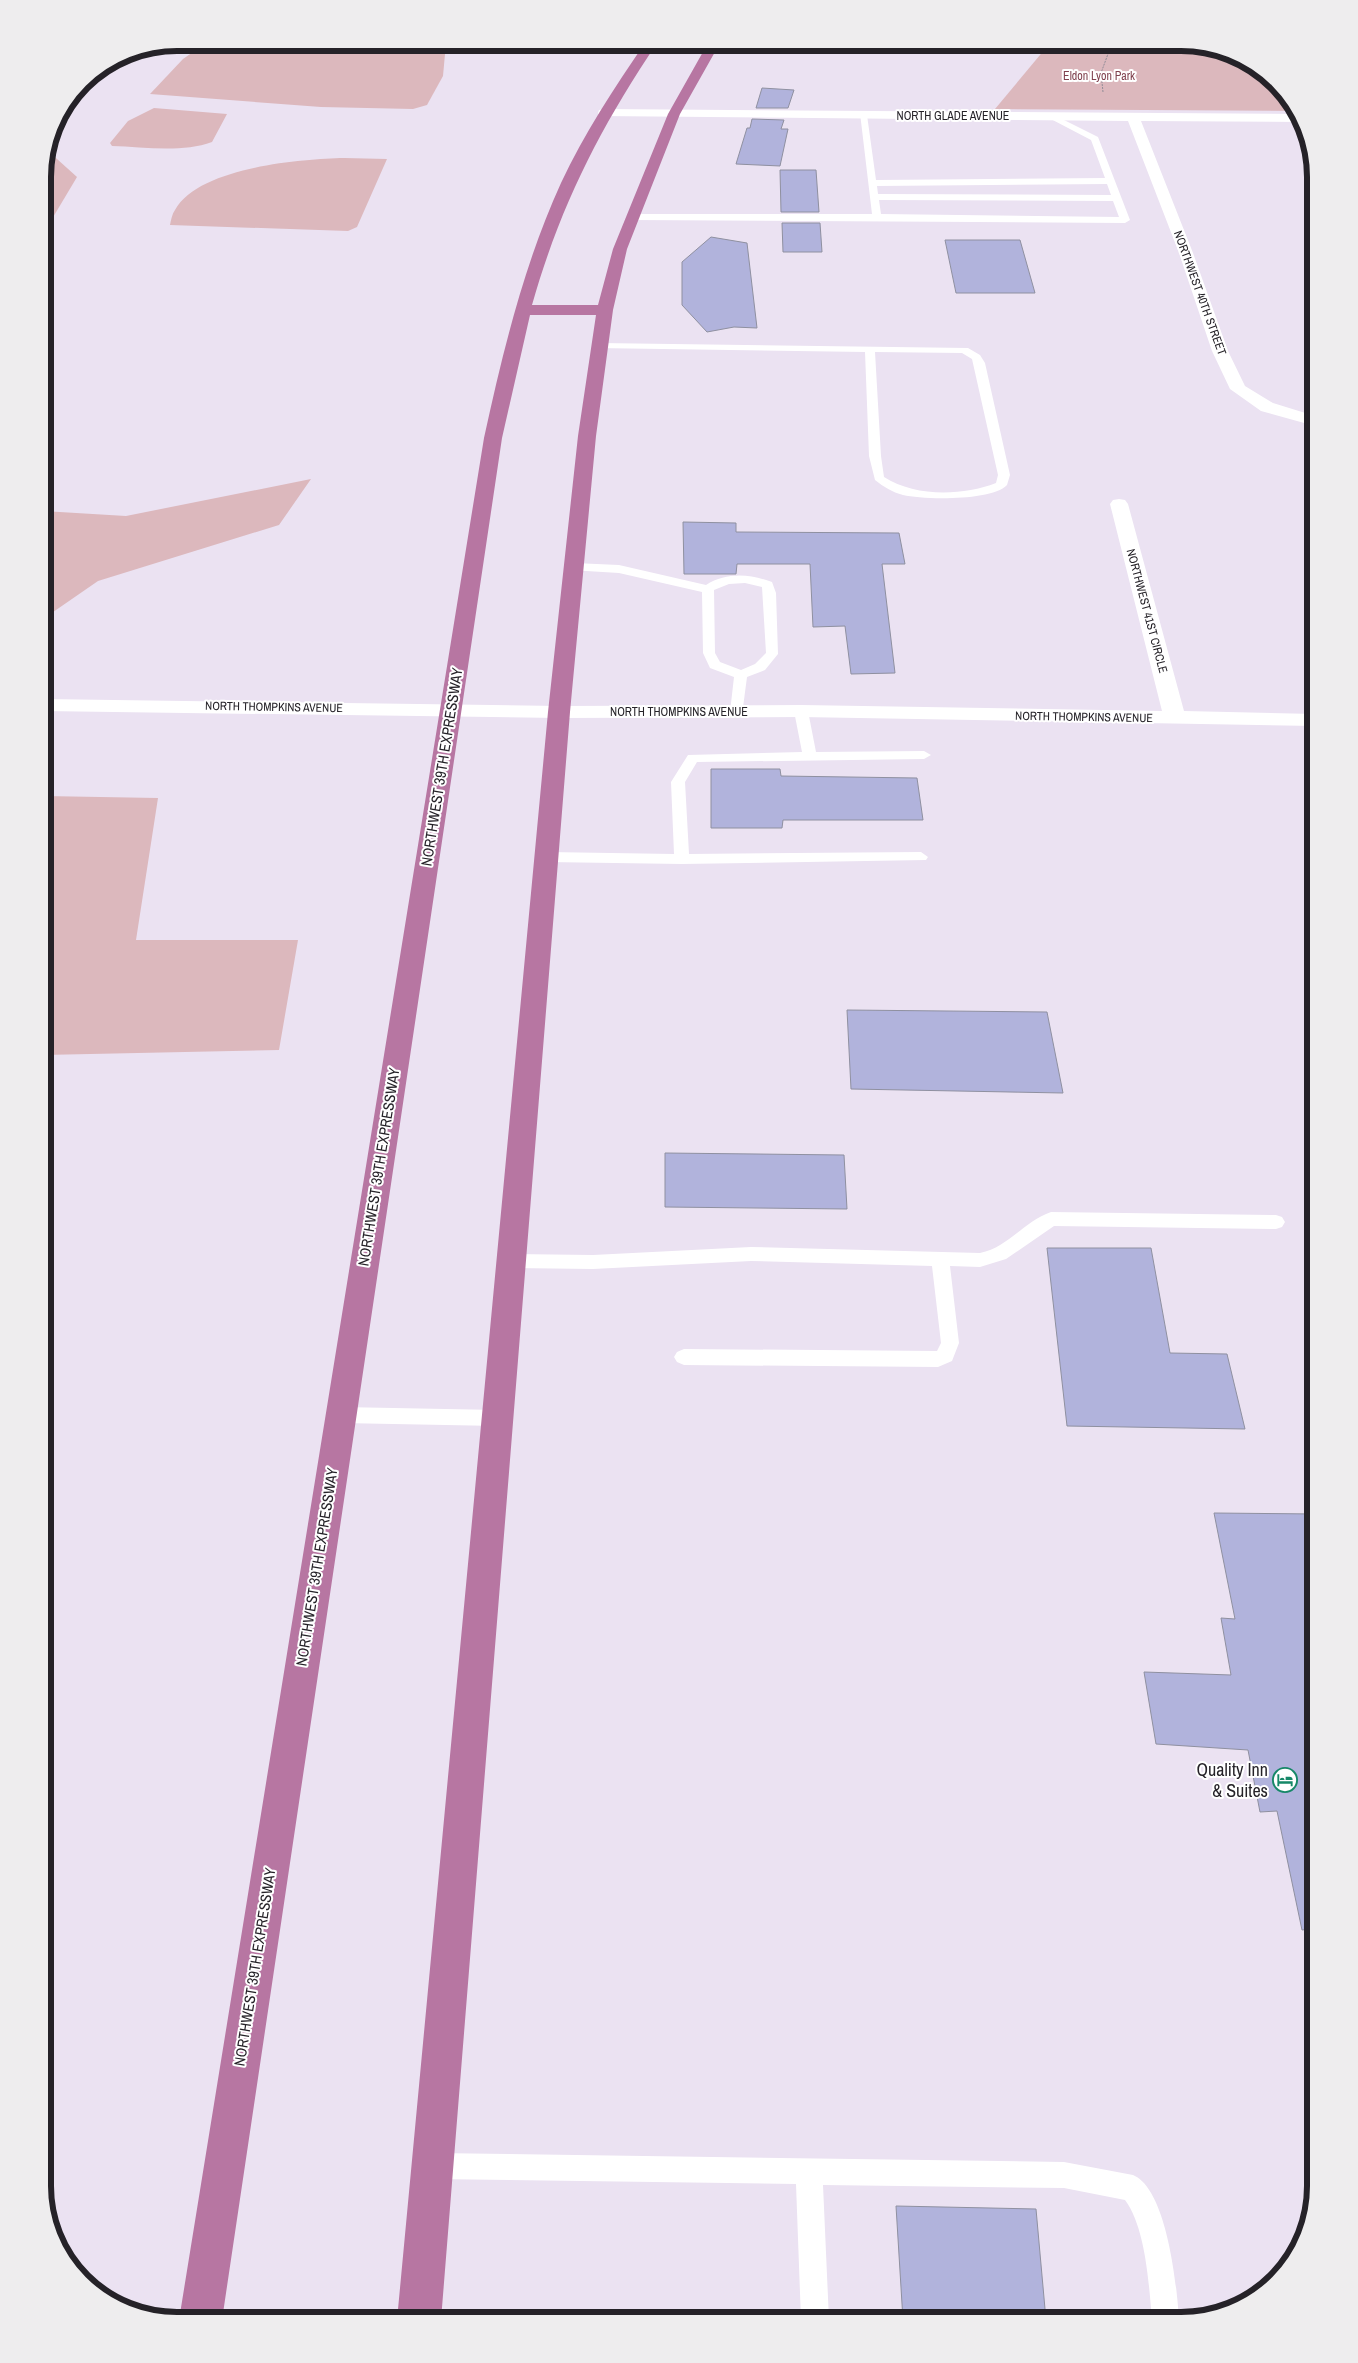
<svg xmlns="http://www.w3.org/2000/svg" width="1358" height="2363" font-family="'Archivo Narrow',sans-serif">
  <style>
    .green { fill: #dcb8bd }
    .building { fill: #b1b3dc; stroke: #8f90a0 }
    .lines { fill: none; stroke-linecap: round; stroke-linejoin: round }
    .path { stroke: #928c97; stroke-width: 1; stroke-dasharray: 2 1; stroke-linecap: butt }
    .lane { fill: #fff; fill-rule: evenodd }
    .street { fill: #fff; fill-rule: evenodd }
    .highway { fill: #b776a2; fill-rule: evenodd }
    .labels { text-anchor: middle; stroke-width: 4; stroke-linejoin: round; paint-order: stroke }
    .far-park-label { font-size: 12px; fill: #7f404d; stroke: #fff }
    .far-street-label { font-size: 12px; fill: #252228; stroke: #fff }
    .street-label { font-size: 15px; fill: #252228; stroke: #fff }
    .near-poi-label { font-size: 18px; fill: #252228; stroke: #fff; text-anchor: end }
    .rim { fill: none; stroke: #252228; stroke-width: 6 }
  </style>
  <rect width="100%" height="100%" fill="#ebe2f2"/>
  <!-- green -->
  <g class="green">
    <polygon points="206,43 446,43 443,76 427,105 413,109 321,107 150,94 183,59"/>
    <polygon points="1050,43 1190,43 1256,65 1296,111 995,109"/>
    <path d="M154 108 227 114 212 142C182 153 144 147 112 146L110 143 128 121Z"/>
    <polygon points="47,150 77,177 43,234 43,168"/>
    <path d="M344 158 387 159 357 227 348 231 170 225C171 220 172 214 175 210 199 167 301 159 344 158Z"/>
    <polygon points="311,479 279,525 98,581 43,619 43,511 126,516"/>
    <polygon points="43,796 158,798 136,940 298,940 279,1050 43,1055"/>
  </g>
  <!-- building -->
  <g class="building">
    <polygon points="762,88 794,90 788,108 756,108"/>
    <polygon points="752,119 784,120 781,129 788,129 780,166 736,164 747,128 750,128"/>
    <polygon points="780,170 816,170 819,212 781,212"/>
    <polygon points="782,223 820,223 822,252 783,252"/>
    <polygon points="711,237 747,243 757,328 734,327 707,332 682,305 682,262"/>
    <polygon points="945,240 1020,240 1035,293 956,293"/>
    <polygon points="683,522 736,523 736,532 899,533 905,564 882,564 895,673 851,674 845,626 813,627 810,564 737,564 736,574 684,574"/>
    <polygon points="711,769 780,769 781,776 917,778 923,820 783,820 782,828 711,828"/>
    <polygon points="847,1010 1047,1012 1063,1093 851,1089"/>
    <polygon points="665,1153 844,1155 847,1209 665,1207"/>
    <polygon points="1047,1248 1151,1248 1170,1353 1227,1354 1245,1429 1067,1426"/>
    <polygon points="1214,1513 1316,1514 1316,1928 1302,1930 1277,1811 1260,1812 1248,1750 1156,1744 1144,1672 1231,1675 1221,1618 1235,1619"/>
    <polygon points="896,2206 1036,2209 1046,2320 903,2320"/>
  </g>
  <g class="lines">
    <!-- path -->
    <polyline class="path" points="1103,92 1101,73 1112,43"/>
    <!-- lane -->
    <g class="lane">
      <path d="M860 113 867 115 876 180 1105 178 1091 140 1047 117 1054 115 1098 137 1130 220 1125 223 631 220 626 217 631 214H872ZM1107 184 1111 195 878 194 877 186ZM879 200 1113 201 1119 217 881 214Z"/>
      <path d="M599 343 968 348 980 355 985 363 1010 475 1007 485C992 501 924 500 903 495 892 492 884 487 875 480L869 456 865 352 595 348 594 346ZM875 352 962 353 972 359 998 475 996 483C962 496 915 497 884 477L881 456Z"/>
      <path d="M574 563 619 565 706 585C727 572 750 574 772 582L776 593 778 654 765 670 747 677 742 715 737 716 730 712 734 677 710 668 703 653 702 592 619 573 570 570 568 567 570 564ZM745 583 762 587 766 653 755 664 741 670 720 662 715 653 714 590 729 584Z"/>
      <polygon points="801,707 808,711 816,752 924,751 931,755 924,759 697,762 685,782 689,854 921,852 928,857 926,860 682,864 547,862 540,857 547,852 674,854 671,782 688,755 802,752 794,711"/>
      <path d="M1051 1212 1276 1215 1282 1217 1285 1222 1282 1227 1276 1229 1054 1226 1006 1259 980 1267 950 1266 959 1343 952 1361 938 1367 684 1365 677 1362 674 1357 677 1352 684 1349 937 1351 941 1343 932 1266 751 1261 593 1269 512 1268 506 1266 503 1261 506 1256 512 1254 593 1255 751 1247 980 1253C1009 1247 1024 1221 1051 1212Z"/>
      <polygon points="341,1407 498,1410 505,1412 508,1418 505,1424 498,1426 341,1423 334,1421 331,1415 334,1409"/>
      <path d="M432 2153 1064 2162 1133 2175C1167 2189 1177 2286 1179 2320H1152C1149 2286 1146 2228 1125 2200L1064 2188 823 2185 829 2320H801L796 2184 432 2179 423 2175 419 2166 423 2157Z"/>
    </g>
    <!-- street -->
    <g class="street">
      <polygon points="604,109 1299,114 1303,122 1141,121 1193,253 1228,351 1245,386 1273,403 1315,416 1315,426 1261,411 1230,389 1212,351 1179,253 1128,121 599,116 598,113 599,110"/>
      <polygon points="1119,499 1125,500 1128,504 1184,711 1315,714 1315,726 801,717 559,718 43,711 43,699 559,706 801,705 1162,711 1110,504 1113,500"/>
    </g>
    <!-- highway -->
    <path class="highway" d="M645 43H657C600 128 560 206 532 305H598L613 249 668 114 708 43H720L680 114 627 249 613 310 596 436 570 712 441 2320H397L548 712 578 436 596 315H530L502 438 222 2320H179L484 438C503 351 524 264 561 183 584 134 614 88 645 43Z"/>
  </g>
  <!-- icons -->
  <defs>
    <symbol id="hotel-ring" viewBox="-11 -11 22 22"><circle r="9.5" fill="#fff" stroke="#168868" stroke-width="1.5"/><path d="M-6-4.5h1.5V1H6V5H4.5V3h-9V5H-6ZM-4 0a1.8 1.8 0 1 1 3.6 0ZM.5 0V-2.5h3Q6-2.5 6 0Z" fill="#168868"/></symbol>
  </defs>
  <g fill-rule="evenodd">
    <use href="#hotel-ring" x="1271" y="1766" width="28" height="28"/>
  </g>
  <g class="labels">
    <!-- far-park labels -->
    <g class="far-park-label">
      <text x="1099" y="80">Eldon Lyon Park</text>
    </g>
    <!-- far-street labels -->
    <g class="far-street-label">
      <text x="953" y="120">NORTH GLADE AVENUE</text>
      <text transform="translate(1200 293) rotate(70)" y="4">NORTHWEST 40TH STREET</text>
      <text transform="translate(1147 611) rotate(75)" y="4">NORTHWEST 41ST CIRCLE</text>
      <text transform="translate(274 707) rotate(1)" y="4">NORTH THOMPKINS AVENUE</text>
      <text x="679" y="716">NORTH THOMPKINS AVENUE</text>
      <text transform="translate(1084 717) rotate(1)" y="4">NORTH THOMPKINS AVENUE</text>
    </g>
    <!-- street labels -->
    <g class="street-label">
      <text transform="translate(442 767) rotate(-81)" y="5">NORTHWEST 39TH EXPRESSWAY</text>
      <text transform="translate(379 1167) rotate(-81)" y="5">NORTHWEST 39TH EXPRESSWAY</text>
      <text transform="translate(317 1567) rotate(-81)" y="5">NORTHWEST 39TH EXPRESSWAY</text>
      <text transform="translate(255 1967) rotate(-81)" y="5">NORTHWEST 39TH EXPRESSWAY</text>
    </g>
    <!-- near-poi labels -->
    <g class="near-poi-label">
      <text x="1268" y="1776">Quality Inn<tspan x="1268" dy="21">&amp; Suites</tspan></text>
    </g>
  </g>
  <!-- crop -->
  <path d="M0 0H1358V2363H0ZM177 51H1181A126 126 0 0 1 1307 177V2186A126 126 0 0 1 1181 2312H177A126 126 0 0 1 51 2186V177A126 126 0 0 1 177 51Z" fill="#eeedee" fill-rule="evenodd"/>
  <path class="rim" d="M177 51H1181A126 126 0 0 1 1307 177V2186A126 126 0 0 1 1181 2312H177A126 126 0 0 1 51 2186V177A126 126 0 0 1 177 51Z"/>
</svg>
